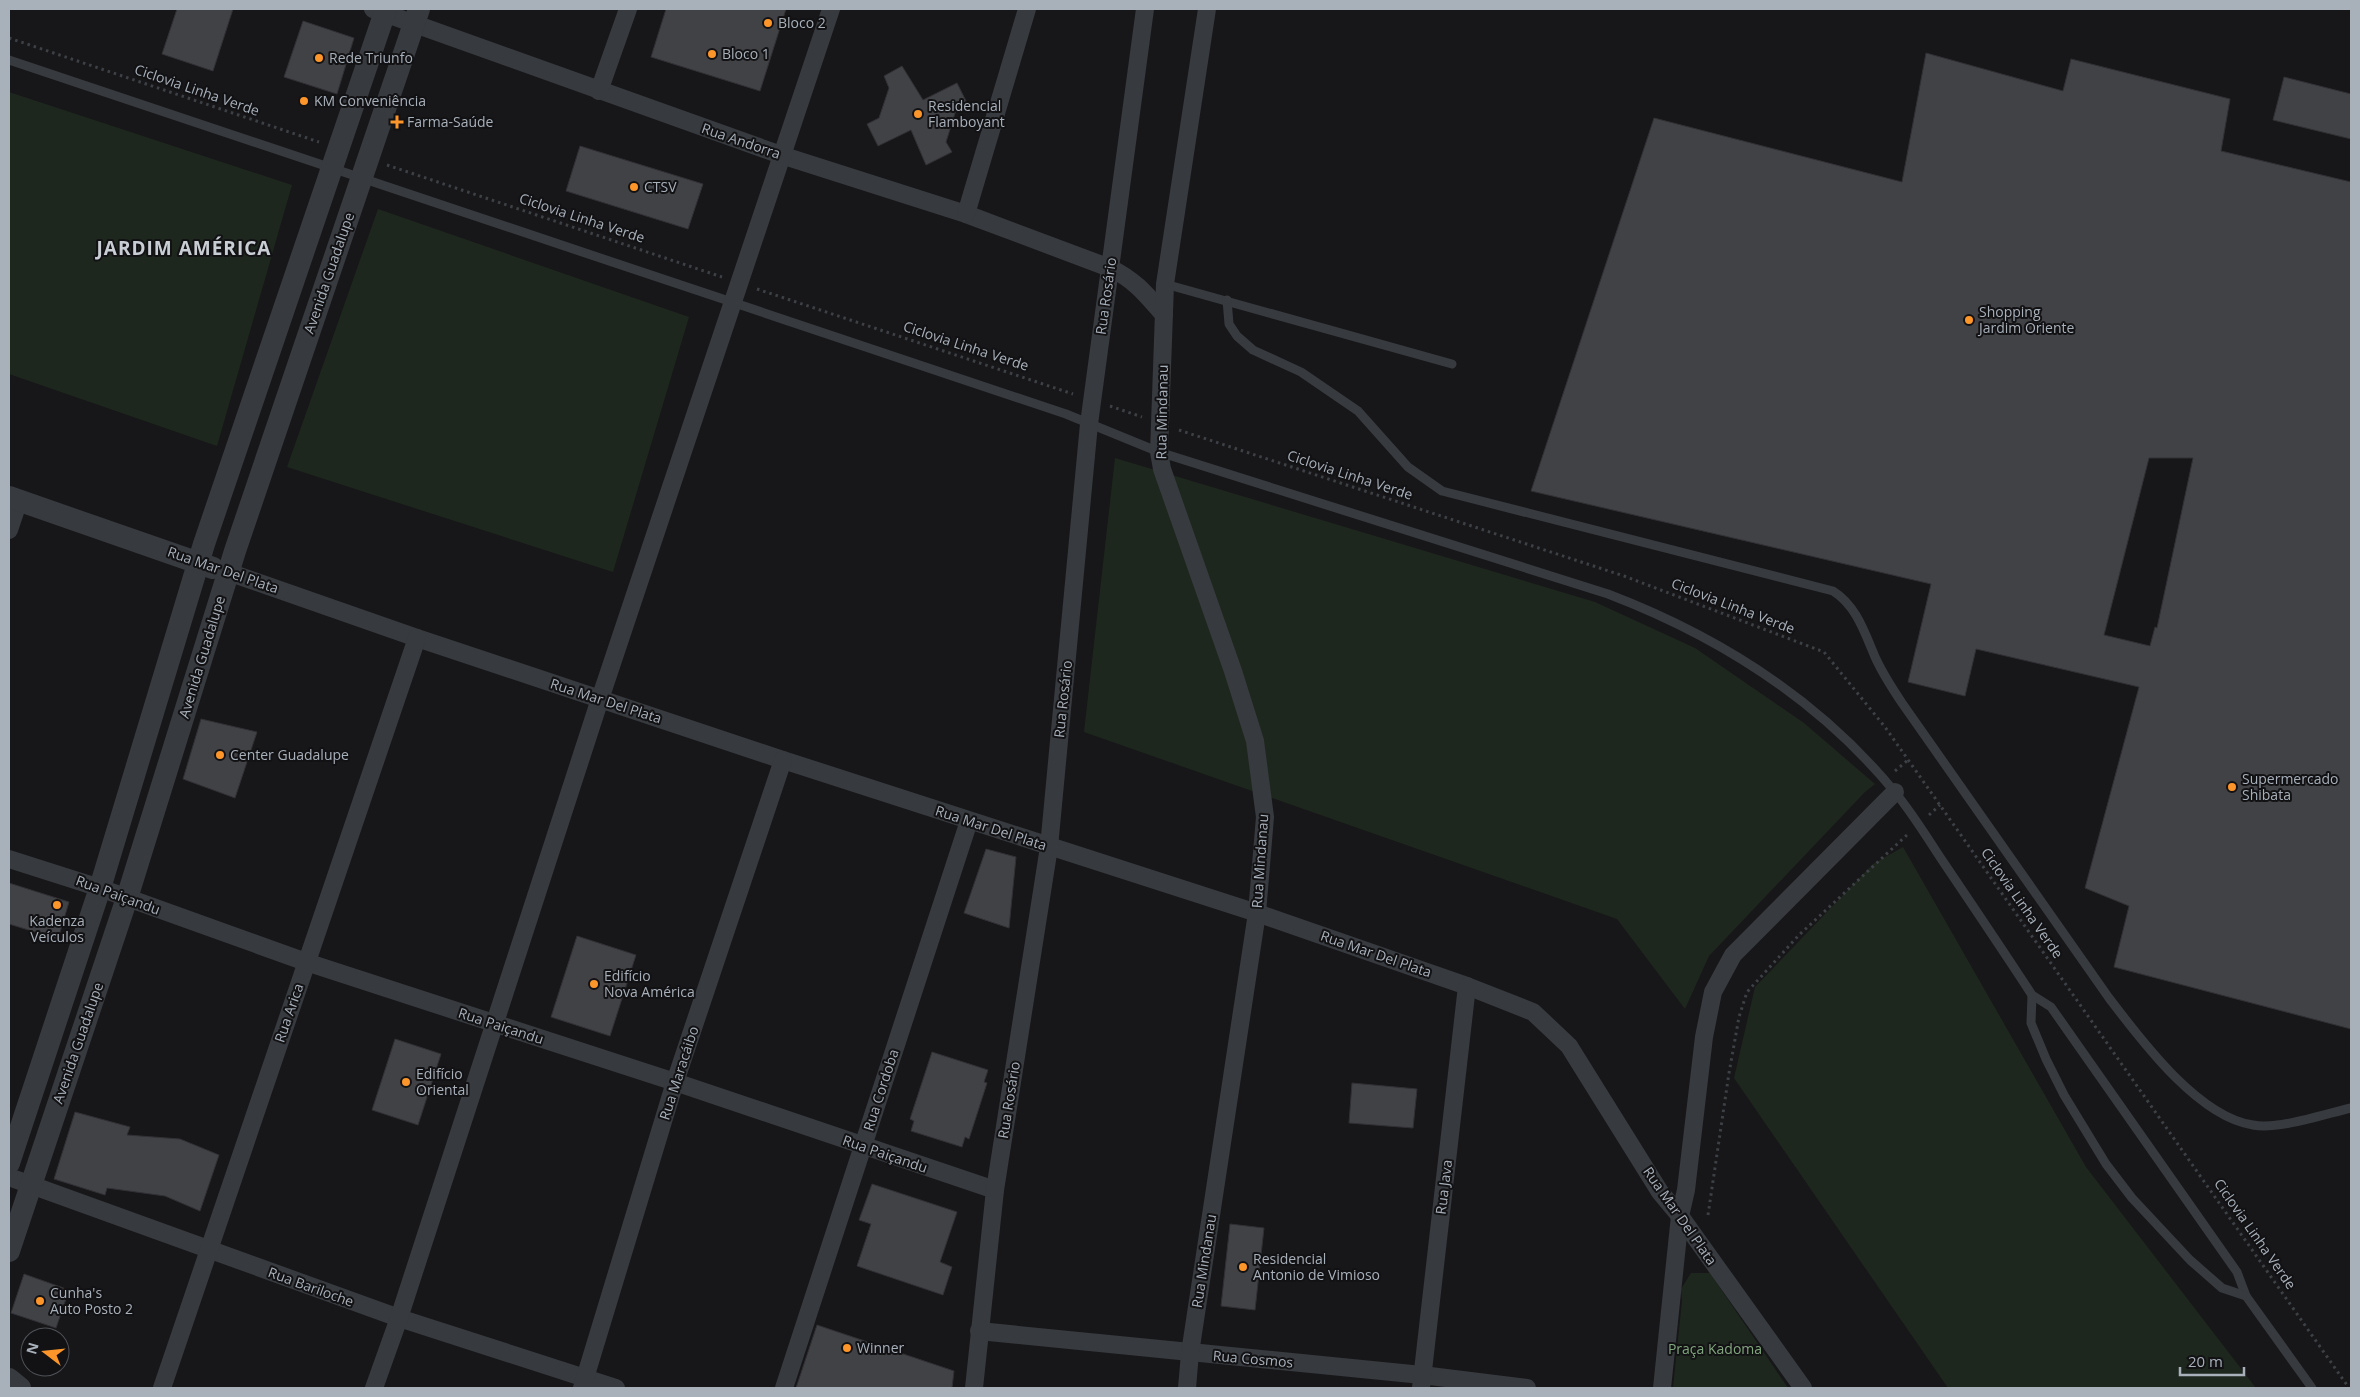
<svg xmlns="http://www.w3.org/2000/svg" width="2360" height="1397" font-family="'Open Sans',sans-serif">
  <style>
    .green { fill: #1e271e }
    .building { fill: #414246; stroke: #313135; fill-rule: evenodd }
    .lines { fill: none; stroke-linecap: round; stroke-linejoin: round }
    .path { stroke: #3d4145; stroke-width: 3; stroke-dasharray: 2.5 4; stroke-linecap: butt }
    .service { stroke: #373a3e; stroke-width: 9 }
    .minor { stroke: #373a3e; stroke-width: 18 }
    .tertiary { stroke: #373a3e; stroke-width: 22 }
    .poi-dot { fill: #fd962a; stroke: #121214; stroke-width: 2 }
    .labels { text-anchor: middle; stroke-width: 4; stroke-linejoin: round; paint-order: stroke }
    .poi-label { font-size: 14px; fill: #a8b0ba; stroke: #121214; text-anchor: start }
    .street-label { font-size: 14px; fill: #a8b0ba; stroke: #121214 }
    .park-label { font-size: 14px; fill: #82a67e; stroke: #121214 }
    .district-label { font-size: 19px; font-weight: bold; letter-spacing: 1px; fill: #c9ced5; stroke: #121214 }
  </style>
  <rect width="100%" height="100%" fill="#171719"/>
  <!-- green -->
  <g class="green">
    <polygon points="9,92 292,185 217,446 9,374"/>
    <polygon points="378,209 689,317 613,572 287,467"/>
    <polygon points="1115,458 1595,602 1695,648 1804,723 1875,784 1865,792 1709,956 1685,1009 1617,919 1084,732"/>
    <polygon points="1903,847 2086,1167 2256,1388 1948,1388 1734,1078 1755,987 1873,864"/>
    <polygon points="1691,1273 1710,1273 1788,1388 1673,1388 1682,1301 1681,1289"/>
  </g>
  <!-- building -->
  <g class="building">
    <polygon points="177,9 233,9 213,71 162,54"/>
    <polygon points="666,9 786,9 760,91 651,57"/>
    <polygon points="303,21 354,38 337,94 284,77"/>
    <path d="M1926 53 2063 91 2071 59 2230 99 2221 151 2351 182V1029L2114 967 2129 906 2085 888 2139 687 1976 649 1965 696 1908 682 1931 584 1531 491 1654 118 1902 182ZM2149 458H2193L2157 628 2155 627 2150 646 2104 635Z"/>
    <polygon points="902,66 923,100 957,83 968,105 956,110 946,142 952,152 926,165 911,130 878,146 867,124 879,118 889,88 884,76"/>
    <polygon points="2284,77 2351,94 2351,139 2273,120"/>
    <polygon points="580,146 703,184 688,229 566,191"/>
    <polygon points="201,719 257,732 235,798 183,779"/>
    <polygon points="986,849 1016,857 1009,928 964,913"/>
    <polygon points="9,883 69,902 58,939 9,924"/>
    <polygon points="577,936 636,955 610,1036 551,1017"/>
    <polygon points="395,1039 441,1054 418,1125 372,1110"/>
    <polygon points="932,1052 988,1070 984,1082 987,1083 969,1139 965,1137 962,1147 911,1131 914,1121 910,1119"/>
    <polygon points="1352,1083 1417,1089 1413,1128 1349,1123"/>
    <polygon points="75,1112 130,1127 127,1135 180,1139 219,1155 200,1211 165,1196 107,1188 105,1195 54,1179"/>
    <polygon points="872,1184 957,1212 940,1262 952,1267 943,1295 857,1266 871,1224 859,1220"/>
    <polygon points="1230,1224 1264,1228 1255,1310 1221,1306"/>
    <polygon points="24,1274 69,1290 56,1328 11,1313"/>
    <polygon points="817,1325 954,1371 952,1388 796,1388"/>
  </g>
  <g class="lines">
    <!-- path -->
    <g class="path">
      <polyline points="9,38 319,142"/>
      <polyline points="387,165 722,277"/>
      <polyline points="757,289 1073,394"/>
      <polyline points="1110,406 1142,417"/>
      <polyline points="1179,430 1624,576 1824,652 1885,727 1923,781 2349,1388"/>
      <polyline points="1895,771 1908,760"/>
      <polyline points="1929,815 1940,805"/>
      <polyline points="1708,1215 1729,1073 1739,1017 1747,992 1799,935 1908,834"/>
    </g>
    <!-- service -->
    <g class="service">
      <path d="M9 60 1066 414 1159 452 1608 594C1718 636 1818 699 1894 791 1914 815 1929 841 1946 866 1975 909 2004 952 2032 995L2051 1007 2237 1272 2246 1296 2312 1388"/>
      <polyline points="1165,284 1452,364"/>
      <path d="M1227 300 1229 324 1237 336 1253 350 1301 372 1358 411 1408 467 1442 491 1833 591C1857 606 1865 634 1876 659 1883 674 1892 688 1902 703L2109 998C2141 1040 2198 1117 2253 1125 2278 1130 2325 1114 2351 1108"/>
      <polyline points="2032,995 2031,1023 2046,1059 2064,1095 2106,1164 2132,1198 2190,1260 2222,1288 2246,1296"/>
    </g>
    <!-- minor -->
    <g class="minor">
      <path d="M373 9 781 155 966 214 1110 268C1135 280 1146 294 1164 315"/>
      <polyline points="599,91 628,9"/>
      <polyline points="966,214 1027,9"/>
      <polyline points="9,530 19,500"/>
      <polyline points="228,572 417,638 783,760 1257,913 1467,986 1533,1012 1569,1046 1660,1192 1680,1216 1803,1388"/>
      <polyline points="9,859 100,888 306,962 675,1082 995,1190"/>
      <polyline points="9,1177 399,1318 616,1388"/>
      <polyline points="979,1331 1422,1375 1527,1388"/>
      <polyline points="162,1388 417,638"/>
      <polyline points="374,1388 399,1318 600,699 831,9"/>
      <polyline points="582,1388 675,1082 783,760"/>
      <polyline points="784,1388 969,821"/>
      <polyline points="974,1388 995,1190 1049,847 1089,424 1145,9"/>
      <polyline points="1187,1388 1190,1353 1257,913 1265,817 1255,741 1233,671 1162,469 1159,452 1165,284 1207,9"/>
      <polyline points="1421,1388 1467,986"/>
      <polyline points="1662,1388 1680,1216 1686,1190 1704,1037 1713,992 1733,955 1895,792"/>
    </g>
    <!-- tertiary -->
    <g class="tertiary">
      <polyline points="9,497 213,568"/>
      <polyline points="9,1163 100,888 204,544 386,9"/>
      <polyline points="9,1251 127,898 235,551 419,9"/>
      <polyline points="9,1379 20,1388"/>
    </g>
  </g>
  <!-- markers -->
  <g class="poi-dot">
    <circle cx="768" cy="23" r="5"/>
    <circle cx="712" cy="54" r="5"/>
    <circle cx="319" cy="58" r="5"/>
    <circle cx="304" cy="101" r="5"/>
    <circle cx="918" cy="114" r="5"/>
    <path d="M394.5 114.5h5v5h5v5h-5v5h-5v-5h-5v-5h5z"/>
    <circle cx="634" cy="187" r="5"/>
    <circle cx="1969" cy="320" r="5"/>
    <circle cx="220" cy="755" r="5"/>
    <circle cx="2232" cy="787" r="5"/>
    <circle cx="57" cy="905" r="5"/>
    <circle cx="594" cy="984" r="5"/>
    <circle cx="406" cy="1082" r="5"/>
    <circle cx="1243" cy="1267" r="5"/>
    <circle cx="40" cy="1301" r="5"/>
    <circle cx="847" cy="1348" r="5"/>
  </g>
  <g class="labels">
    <!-- poi labels -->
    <g class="poi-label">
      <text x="778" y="28">Bloco 2</text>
      <text x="722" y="59">Bloco 1</text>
      <text x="329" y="63">Rede Triunfo</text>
      <text x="314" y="106">KM Conveniência</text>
      <text x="928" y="111">Residencial<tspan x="928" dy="16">Flamboyant</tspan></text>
      <text x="407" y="127">Farma-Saúde</text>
      <text x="644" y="192">CTSV</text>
      <text x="1979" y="317">Shopping<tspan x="1979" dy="16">Jardim Oriente</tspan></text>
      <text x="230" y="760">Center Guadalupe</text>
      <text x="2242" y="784">Supermercado<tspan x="2242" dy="16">Shibata</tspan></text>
      <text x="57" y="926" text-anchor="middle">Kadenza<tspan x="57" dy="16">Veículos</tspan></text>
      <text x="604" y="981">Edifício<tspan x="604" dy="16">Nova América</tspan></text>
      <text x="416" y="1079">Edifício<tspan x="416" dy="16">Oriental</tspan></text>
      <text x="1253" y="1264">Residencial<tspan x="1253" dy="16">Antonio de Vimioso</tspan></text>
      <text x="50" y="1298">Cunha's<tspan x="50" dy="16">Auto Posto 2</tspan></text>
      <text x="857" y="1353">Winner</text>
    </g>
    <!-- street labels -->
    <g class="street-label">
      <text transform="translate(197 90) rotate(19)" y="5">Ciclovia Linha Verde</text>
      <text transform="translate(741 141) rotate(19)" y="5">Rua Andorra</text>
      <text transform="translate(582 218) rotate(18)" y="5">Ciclovia Linha Verde</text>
      <text transform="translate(329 273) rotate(-71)" y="5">Avenida Guadalupe</text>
      <text transform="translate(1106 296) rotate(-82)" y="5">Rua Rosário</text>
      <text transform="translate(966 346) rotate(18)" y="5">Ciclovia Linha Verde</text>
      <text transform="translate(1162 412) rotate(-89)" y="5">Rua Mindanau</text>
      <text transform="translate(1350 475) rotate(18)" y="5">Ciclovia Linha Verde</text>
      <text transform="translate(223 570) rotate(19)" y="5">Rua Mar Del Plata</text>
      <text transform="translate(1733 606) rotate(21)" y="5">Ciclovia Linha Verde</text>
      <text transform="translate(202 657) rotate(-73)" y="5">Avenida Guadalupe</text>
      <text transform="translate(1063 699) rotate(-84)" y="5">Rua Rosário</text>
      <text transform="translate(606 701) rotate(18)" y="5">Rua Mar Del Plata</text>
      <text transform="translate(991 828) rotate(18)" y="5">Rua Mar Del Plata</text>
      <text transform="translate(1260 861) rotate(-86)" y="5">Rua Mindanau</text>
      <text transform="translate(118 895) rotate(20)" y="5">Rua Paiçandu</text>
      <text transform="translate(2022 903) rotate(55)" y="5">Ciclovia Linha Verde</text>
      <text transform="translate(1376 954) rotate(19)" y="5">Rua Mar Del Plata</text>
      <text transform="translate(289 1013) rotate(-71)" y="5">Rua Arica</text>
      <text transform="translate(501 1026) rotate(18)" y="5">Rua Paiçandu</text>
      <text transform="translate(78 1043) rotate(-71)" y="5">Avenida Guadalupe</text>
      <text transform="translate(679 1073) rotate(-72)" y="5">Rua Maracáibo</text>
      <text transform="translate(881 1090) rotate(-72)" y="5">Rua Cordoba</text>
      <text transform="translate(1009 1100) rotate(-81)" y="5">Rua Rosário</text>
      <text transform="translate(885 1154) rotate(19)" y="5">Rua Paiçandu</text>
      <text transform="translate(1444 1187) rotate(-83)" y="5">Rua Java</text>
      <text transform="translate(1680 1216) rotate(55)" y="5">Rua Mar Del Plata</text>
      <text transform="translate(2255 1234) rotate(55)" y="5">Ciclovia Linha Verde</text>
      <text transform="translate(1204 1261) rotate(-81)" y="5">Rua Mindanau</text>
      <text transform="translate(311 1287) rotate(20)" y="5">Rua Bariloche</text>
      <text transform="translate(1253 1359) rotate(5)" y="5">Rua Cosmos</text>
    </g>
    <!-- park labels -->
    <g class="park-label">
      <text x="1715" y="1354">Praça Kadoma</text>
    </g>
    <!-- district labels -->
    <g class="district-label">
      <text x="184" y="255">JARDIM AMÉRICA</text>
    </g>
  </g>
  <!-- border -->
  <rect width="2360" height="1397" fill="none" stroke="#a8b0ba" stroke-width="20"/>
  <!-- north arrow -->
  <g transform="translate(45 1352) rotate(286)"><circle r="24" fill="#121214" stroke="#4e5156"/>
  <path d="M0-4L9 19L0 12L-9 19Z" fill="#fd962a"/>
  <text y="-8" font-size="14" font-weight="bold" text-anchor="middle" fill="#a8b0ba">N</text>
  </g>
  <!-- scale -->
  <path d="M2180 1367v8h64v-8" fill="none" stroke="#a8b0ba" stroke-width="2.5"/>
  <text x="2188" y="1367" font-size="15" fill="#a8b0ba" stroke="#121214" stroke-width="4" paint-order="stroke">20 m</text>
</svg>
